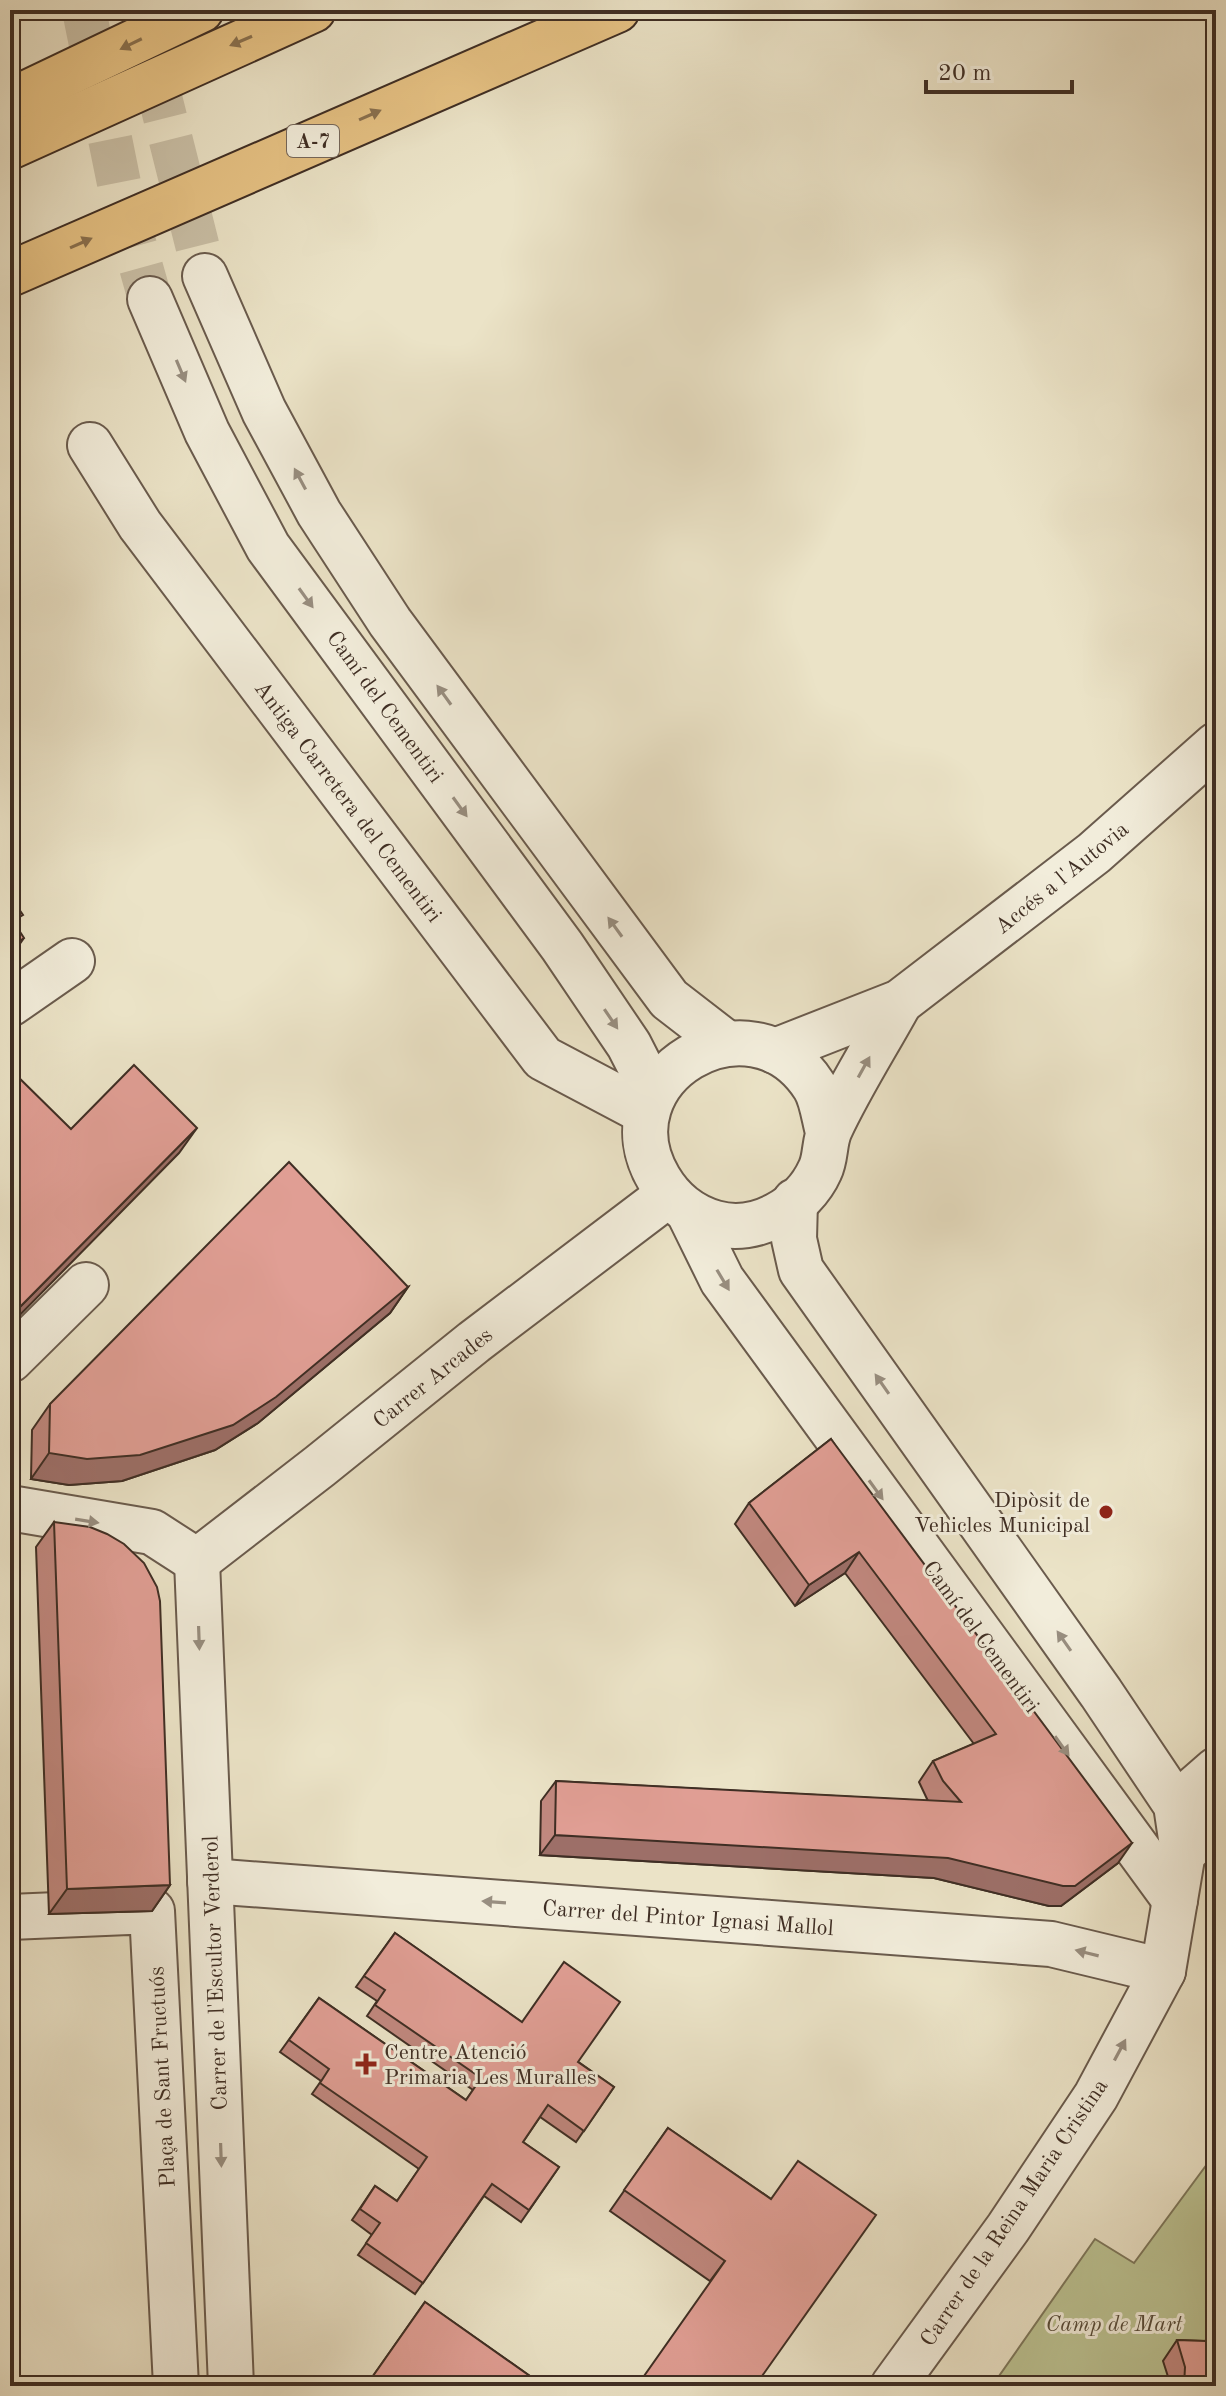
<svg xmlns="http://www.w3.org/2000/svg" width="1226" height="2396" font-family="'Old Standard TT',serif">
  <style>
    .green { fill: #bcc393; stroke: #7e785c; stroke-width: 2 }
    .lines { fill: none; stroke-linecap: round; stroke-linejoin: round }
    .minor-tunnel { stroke: #c9bfa6; stroke-width: 44; stroke-dasharray: 44 22; stroke-linecap: butt }
    .minor-casing { stroke: #6a5b4d; stroke-width: 48 }
    .highway-casing { stroke: #3f2e24; stroke-width: 48 }
    .minor { stroke: #f2eddb; stroke-width: 44 }
    .highway { stroke: #e6c284; stroke-width: 44 }
    .wall { fill: #c1887f; stroke: #3f2e24; stroke-width: 2 }
    .shaded-wall { fill: #9d6f68; stroke: #3f2e24; stroke-width: 2 }
    .building { fill: #e09e94; stroke: #3f2e24; stroke-width: 2 }
    .oneway { fill: #8a714f }
    .oneway2 { fill: #988e80 }
    .poi-dot { fill: #8f2418; stroke: #f2eddb; stroke-width: 3 }
    .labels { text-anchor: middle; stroke-width: 6; stroke-linejoin: round; paint-order: stroke }
    .shield { fill: #f2eddb; stroke: #75675b; stroke-width: 2 }
    .shield-label { font-size: 20px; font-weight: bold; fill: #3f2e24 }
    .street-label { font-size: 22px; fill: #3f2e24; stroke: #f2eddb }
    .poi-label { font-size: 22px; fill: #3f2e24; stroke: #f2eddb; text-anchor: end }
    .park-label { font-size: 22px; font-style: italic; fill: #584c3a; stroke: #f2eddb }
  </style>
  <rect width="100%" height="100%" fill="#ebe3c7"/>
  <filter id="stains"><feTurbulence type="fractalNoise" baseFrequency=".0025" numOctaves="4"/><feColorMatrix values="0 0 0 0 .2 0 0 0 0 .09 0 0 0 0 .02 0 0 0 .5 -.17"/></filter>
  <radialGradient id="worn" r=".72"><stop offset=".6" stop-color="#630" stop-opacity="0"/><stop offset="1" stop-color="#630" stop-opacity=".3"/></radialGradient>
  <!-- green -->
  <polygon class="green" points="1216,2152 1216,2386 992,2386 1095,2239 1134,2263"/>
  <g class="lines">
    <!-- minor-tunnel -->
    <g class="minor-tunnel">
      <polyline points="84,10 123,203 150,299"/>
      <polyline points="145,10 159,93 205,276"/>
    </g>
    <defs>
      <g id="minor">
        <polyline points="205,276 264,411 319,513 390,622 669,999 726,1043"/>
        <polyline points="150,299 207,432 268,547 562,946 629,1045 654,1094"/>
        <polyline points="90,445 140,525 543,1058 647,1113"/>
        <polyline points="10,1004 72,961"/>
        <polyline points="775,1051 900,1002 1094,853 1216,745"/>
        <path d="M828 1132C824 1118 822 1098 814 1086 750 987 599 1078 659 1179 672 1201 690 1216 715 1223 756 1235 803 1208 820 1170 826 1158 824 1142 830 1129 850 1086 877 1044 900 1002"/>
        <polyline points="795,1201 794,1239 801,1270 1101,1693 1176,1805 1183,1852 1163,1971 1096,2096 1008,2228 893,2386"/>
        <polyline points="688,1211 722,1280 1175,1900"/>
        <polyline points="10,1360 86,1285"/>
        <polyline points="10,1508 152,1532 197,1561"/>
        <polyline points="197,1561 231,2386"/>
        <polyline points="197,1561 320,1466 474,1342 668,1195"/>
        <polyline points="1176,1805 1216,1770"/>
        <polyline points="1183,1852 1216,1826"/>
        <polyline points="210,1881 1051,1944 1163,1971"/>
        <polyline points="10,1917 152,1911 176,2386"/>
      </g>
      <g id="highway">
        <polyline points="10,101 201,10"/>
        <polyline points="10,147 313,10"/>
        <polyline points="10,274 617,10"/>
      </g>
    </defs>
    <!-- minor casing -->
    <use href="#minor" class="minor-casing"/>
    <!-- highway casing -->
    <use href="#highway" class="highway-casing"/>
    <!-- minor -->
    <use href="#minor" class="minor"/>
    <!-- highway -->
    <use href="#highway" class="highway"/>
  </g>
  <!-- wall -->
  <g class="wall">
    <polygon points="408,1287 390,1313 258,1423 215,1450 122,1481 69,1485 31,1479 32,1430 50,1404"/>
    <polygon points="831,1439 1118,1863 1061,1906 1049,1906 934,1878 540,1855 541,1801 556,1781 928,1801 919,1782 933,1761 974,1744 845,1573 795,1606 735,1524 749,1503"/>
    <polygon points="54,1522 170,1885 152,1911 49,1914 36,1547"/>
    <polygon points="395,1933 614,2087 576,2142 540,2117 523,2142 559,2167 521,2222 484,2196 415,2294 358,2255 372,2235 352,2220 375,2186 397,2201 419,2169 312,2094 321,2081 280,2052 319,1998 466,2100 473,2090 367,2016 377,2001 356,1987"/>
    <polygon points="668,2128 771,2199 710,2281 610,2211"/>
    <polygon points="425,2302 544,2386 366,2386"/>
    <polygon points="1177,2340 1205,2341 1216,2386 1171,2386 1163,2361"/>
  </g>
  <!-- shaded-wall -->
  <g class="shaded-wall">
    <polygon points="24,938 10,958 10,948"/>
    <polygon points="197,1128 179,1153 10,1325 10,1317"/>
    <polygon points="408,1287 390,1313 258,1423 215,1450 122,1481 69,1485 31,1479 49,1453"/>
    <polygon points="859,1552 845,1573 795,1606 809,1585"/>
    <polygon points="555,1835 1132,1843 1118,1863 1061,1906 1049,1906 934,1878 540,1855"/>
    <polygon points="170,1885 152,1911 49,1914 67,1889"/>
  </g>
  <!-- building -->
  <g class="building">
    <polygon points="10,896 23,915 13,921 24,938 10,948"/>
    <polygon points="10,952 15,959 10,962"/>
    <polygon points="134,1065 197,1128 10,1317 10,1069 71,1129"/>
    <polygon points="289,1162 408,1287 276,1397 233,1425 140,1455 87,1459 49,1453 50,1404"/>
    <polygon points="831,1439 1132,1843 1075,1886 1063,1886 948,1858 555,1835 556,1781 961,1802 943,1781 933,1761 996,1734 859,1552 809,1585 749,1503"/>
    <polygon points="54,1522 90,1527 107,1534 124,1544 144,1563 157,1587 160,1601 170,1885 67,1889"/>
    <polygon points="395,1933 522,2022 564,1962 620,2002 578,2062 614,2087 584,2131 548,2105 523,2142 559,2167 529,2210 492,2184 423,2283 366,2243 380,2223 360,2209 375,2186 397,2201 427,2157 320,2083 329,2069 289,2040 319,1998 466,2100 481,2078 375,2005 385,1990 364,1976"/>
    <polygon points="668,2128 771,2199 798,2161 876,2215 755,2386 637,2386 725,2261 624,2190"/>
    <rect x="10" y="2248" width="3" height="76"/>
    <polygon points="425,2302 544,2386 388,2386 373,2376"/>
    <polygon points="1216,2330 1216,2386 1184,2386 1185,2367 1177,2340 1205,2341"/>
  </g>
  <!-- one-way arrows -->
  <defs><path id="oneway-solid" d="M-6-.8H1V-3.2L6.5 0L1 3.2V.8H-6Z" transform="scale(2)"/></defs>
  <g class="oneway">
    <use href="#oneway-solid" transform="translate(241 41) rotate(157)"/>
    <use href="#oneway-solid" transform="translate(131 44) rotate(154)"/>
    <use href="#oneway-solid" transform="translate(370 115) rotate(-24)"/>
    <use href="#oneway-solid" transform="translate(81 243) rotate(-24)"/>
  </g>
  <g class="oneway2">
    <use href="#oneway-solid" transform="translate(181 371) rotate(67)"/>
    <use href="#oneway-solid" transform="translate(300 479) rotate(-118)"/>
    <use href="#oneway-solid" transform="translate(306 598) rotate(54)"/>
    <use href="#oneway-solid" transform="translate(444 695) rotate(-126)"/>
    <use href="#oneway-solid" transform="translate(460 807) rotate(54)"/>
    <use href="#oneway-solid" transform="translate(615 927) rotate(-126)"/>
    <use href="#oneway-solid" transform="translate(611 1019) rotate(56)"/>
    <use href="#oneway-solid" transform="translate(864 1067) rotate(-61)"/>
    <use href="#oneway-solid" transform="translate(723 1280) rotate(59)"/>
    <use href="#oneway-solid" transform="translate(882 1384) rotate(-125)"/>
    <use href="#oneway-solid" transform="translate(876 1490) rotate(54)"/>
    <use href="#oneway-solid" transform="translate(87 1521) rotate(9)"/>
    <use href="#oneway-solid" transform="translate(199 1638) rotate(88)"/>
    <use href="#oneway-solid" transform="translate(1064 1641) rotate(-125)"/>
    <use href="#oneway-solid" transform="translate(1062 1746) rotate(54)"/>
    <use href="#oneway-solid" transform="translate(494 1902) rotate(-176)"/>
    <use href="#oneway-solid" transform="translate(1087 1953) rotate(-166)"/>
    <use href="#oneway-solid" transform="translate(1120 2050) rotate(-62)"/>
    <use href="#oneway-solid" transform="translate(221 2155) rotate(88)"/>
  </g>
  <!-- markers -->
  <g class="poi-dot">
    <circle cx="1106" cy="1512" r="8"/>
    <path d="M362 2052h8v8h8v8h-8v8h-8v-8h-8v-8h8z"/>
  </g>
  <g class="labels">
    <!-- shield labels -->
    <rect class="shield" x="287" y="125" width="52" height="32" rx="6"/>
    <g class="shield-label">
      <text x="313" y="148">A-7</text>
    </g>
    <!-- street labels -->
    <g class="street-label">
      <text transform="translate(386 706) rotate(54)" y="8">Camí del Cementiri</text>
      <text transform="translate(349 801) rotate(53)" y="8">Antiga Carretera del Cementiri</text>
      <text transform="translate(1061 877) rotate(-39)" y="8">Accés a l'Autovia</text>
      <text transform="translate(432 1377) rotate(-39)" y="8">Carrer Arcades</text>
      <text transform="translate(982 1636) rotate(54)" y="8">Camí del Cementiri</text>
      <text transform="translate(688 1917) rotate(4)" y="8">Carrer del Pintor Ignasi Mallol</text>
      <text transform="translate(214 1973) rotate(-92)" y="8">Carrer de l'Escultor Verderol</text>
      <text transform="translate(161 2077) rotate(-93)" y="8">Plaça de Sant Fructuós</text>
      <text transform="translate(1013 2212) rotate(-56)" y="8">Carrer de la Reina Maria Cristina</text>
    </g>
    <!-- poi labels -->
    <g class="poi-label">
      <text x="1090" y="1507">Dipòsit de<tspan x="1090" dy="25">Vehicles Municipal</tspan></text>
      <text x="384" y="2059" text-anchor="start">Centre Atenció<tspan x="384" dy="25">Primaria Les Muralles</tspan></text>
    </g>
    <!-- park labels -->
    <g class="park-label">
      <text x="1114" y="2331">Camp de Mart</text>
    </g>
  </g>
  <!-- margin -->
  <rect width="1226" height="2396" fill="none" stroke="#ebe3c7" stroke-width="40"/>
  <rect x="12" y="12" width="1202" height="2372" fill="none" stroke="#3f2e24" stroke-width="4"/>
  <rect x="20" y="20" width="1186" height="2356" fill="none" stroke="#3f2e24" stroke-width="2"/>
  <!-- scale -->
  <path d="M926 80v12h146v-12" fill="none" stroke="#3f2e24" stroke-width="4"/>
  <text x="938" y="80" font-size="24" fill="#3f2e24" stroke="#f2eddb" stroke-width="6" paint-order="stroke">20 m</text>
  <rect width="100%" height="100%" filter="url(#stains)"/>
  <rect width="100%" height="100%" fill="url(#worn)"/>
</svg>
